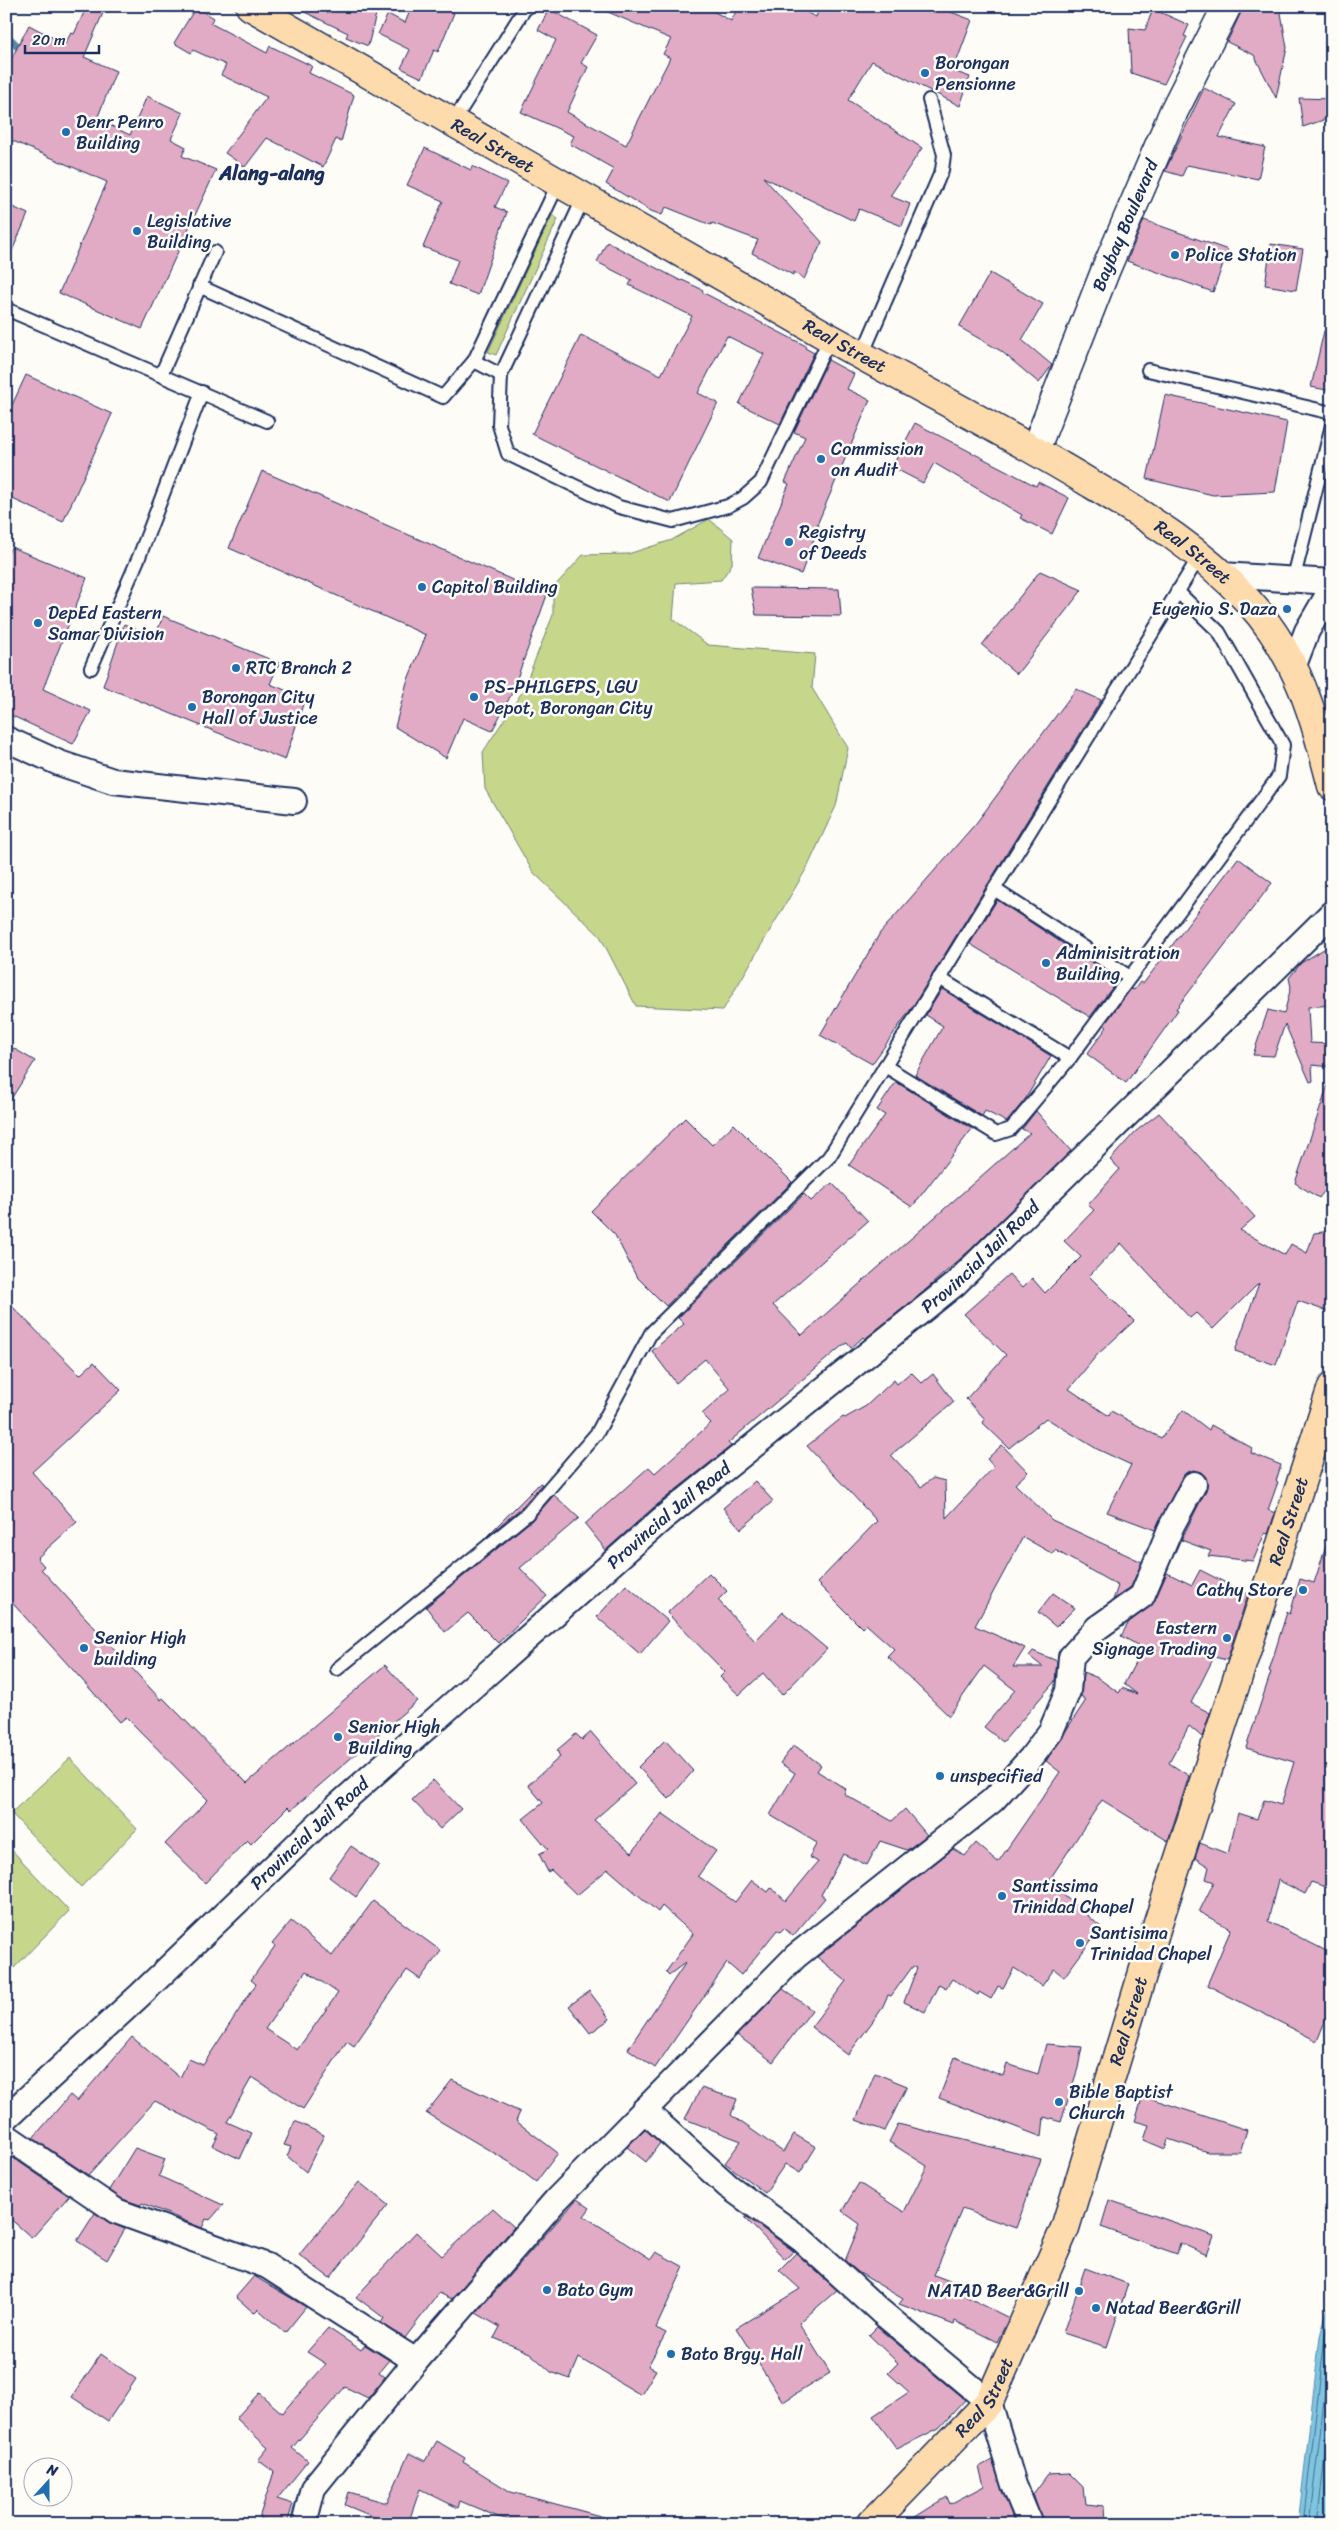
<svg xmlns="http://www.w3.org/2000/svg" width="1338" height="2530" font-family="Sriracha,sans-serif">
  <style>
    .green { fill: #c6d78c; stroke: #708375 }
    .water { fill: #7fc5e0; stroke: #5789ac }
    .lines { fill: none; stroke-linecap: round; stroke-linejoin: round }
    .shore { stroke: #436b92; stroke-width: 1 }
    .stream { stroke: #5789ac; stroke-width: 8 }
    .building { fill: #e1abc5; stroke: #1b2f5e; fill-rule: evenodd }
    .lane-casing { stroke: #1b2f5e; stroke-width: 16 }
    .street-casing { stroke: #1b2f5e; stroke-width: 28 }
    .secondary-casing { stroke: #1b2f5e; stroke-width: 31 }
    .primary-casing { stroke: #1b2f5e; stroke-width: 31 }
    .lane { stroke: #fdfcf7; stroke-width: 12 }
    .street { stroke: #fdfcf7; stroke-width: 24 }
    .secondary { stroke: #fdfcf7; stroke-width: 28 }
    .primary { stroke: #fedbac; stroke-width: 28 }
    .poi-dot { fill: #1f6fb2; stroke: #fdfcf7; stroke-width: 2 }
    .labels { text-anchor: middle; stroke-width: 5; stroke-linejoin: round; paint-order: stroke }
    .poi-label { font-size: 18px; fill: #1b2f5e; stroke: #fdfcf7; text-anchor: start }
    .street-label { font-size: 18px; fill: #1b2f5e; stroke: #fdfcf7 }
    .quarter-label { font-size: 20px; font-weight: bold; fill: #1b2f5e; stroke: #fdfcf7 }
  </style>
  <rect width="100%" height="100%" fill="#fdfcf7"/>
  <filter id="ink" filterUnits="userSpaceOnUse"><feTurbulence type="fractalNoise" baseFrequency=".02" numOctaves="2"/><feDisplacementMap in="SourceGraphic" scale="10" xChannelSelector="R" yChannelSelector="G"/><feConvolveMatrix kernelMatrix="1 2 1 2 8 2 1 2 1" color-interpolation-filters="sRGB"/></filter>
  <g filter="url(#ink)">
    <!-- green -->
    <g class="green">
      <polygon points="552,215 558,219 496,355 488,352"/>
      <polygon points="709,519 733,539 732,564 721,580 676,583 673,619 708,645 815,654 812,688 848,748 836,806 808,866 723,1010 636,1006 600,936 533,872 485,789 483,752 522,692 553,615 553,588 583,555 628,554 672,540"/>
      <polygon points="70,1758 137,1829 81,1887 11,1813"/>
      <polygon points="6,1844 69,1911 13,1969 6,1962"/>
    </g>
    <!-- water -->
    <polygon class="water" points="1332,2293 1332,2524 1298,2524 1320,2336"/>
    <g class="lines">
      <!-- shore -->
      <g class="shore">
        <polyline points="1303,2524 1325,2337 1332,2312"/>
        <polyline points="1309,2524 1332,2336"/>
        <polyline points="1317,2524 1332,2397"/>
      </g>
      <!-- stream -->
      <polyline class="stream" points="6,35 24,53"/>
    </g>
    <!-- building -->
    <g class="building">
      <polygon points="87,6 106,6 84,57 116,71 97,119 130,135 147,96 183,113 171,139 186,147 182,156 216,170 142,329 59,293 107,182 6,138 6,69 29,25 65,44 71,33 74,34"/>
      <polygon points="292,6 360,6 376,14 368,46 346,37 348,33"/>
      <polygon points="412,6 437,6 454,13 438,52 434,50 422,78 401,68 410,50 378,34 388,14 405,23"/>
      <polygon points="594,6 704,6 731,21 739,6 793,6 816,17 820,6 935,6 972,20 953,71 970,77 960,106 872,61 848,100 922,148 890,196 910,204 902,226 859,209 854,221 763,177 822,242 804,279 793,272 793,275 752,253 758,240 712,223 711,225 666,207 662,215 651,211 606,184 614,169 570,144 574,136 521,112 556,40 538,30 549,9 597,35 581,63 588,67 567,112 626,145 670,58 663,54 671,39"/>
      <polygon points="196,7 214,18 210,23 267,53 270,46 312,66 309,73 354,95 341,142 336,139 323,167 267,138 245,167 225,153 267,97 221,75 226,65 193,50 191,53 174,43"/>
      <polygon points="1280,7 1287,48 1276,98 1254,55 1227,42 1243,8 1250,11"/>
      <polygon points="1153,9 1189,25 1184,36 1187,37 1164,84 1131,73 1129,28 1145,30"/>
      <polygon points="1204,88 1236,104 1219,137 1265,147 1258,179 1187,165 1182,176 1165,171"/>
      <polygon points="1299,98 1332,99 1332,117 1303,127"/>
      <polygon points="425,148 471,170 472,166 507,183 495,207 507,212 478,295 449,284 458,260 423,247 443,201 407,185"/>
      <polygon points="6,204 28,214 6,265"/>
      <polygon points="1144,220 1228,250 1213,292 1127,261"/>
      <polygon points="607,242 681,281 682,280 703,290 702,292 806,346 805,348 814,353 780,424 739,404 764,354 727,336 698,393 718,403 670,502 532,434 581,335 661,375 692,316 629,285 632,280 597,262"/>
      <polygon points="1271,244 1303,249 1296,290 1265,285"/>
      <polygon points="990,273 1043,304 1022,340 1052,365 1039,383 1001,351 959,327"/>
      <polygon points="1324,331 1332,332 1332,391 1311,387"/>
      <polygon points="828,360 854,374 847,389 870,400 817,525 819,525 801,574 758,558 789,484 785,482 805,437 794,432"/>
      <polygon points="26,375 112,414 63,522 6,496 6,418"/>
      <polygon points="1165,395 1287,422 1275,492 1213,495 1147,479"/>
      <polygon points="915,423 1036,486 1038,482 1069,498 1052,534 1020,518 1022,515 934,463 923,483 892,467"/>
      <polygon points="262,471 547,595 511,695 492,731 463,718 446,758 395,727 407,682 426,635 229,548"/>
      <polygon points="11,547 87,578 43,689 91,711 73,744 6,713 6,684 12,670 6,667 6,558"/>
      <polygon points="1040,571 1082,590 1017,674 982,645"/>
      <polygon points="751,588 839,589 841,616 756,615"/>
      <polygon points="163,616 279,663 270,684 305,698 285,760 103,686 124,624 155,637"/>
      <polygon points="1076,689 1101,700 913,1006 872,1064 820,1035 880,933 977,822"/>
      <polygon points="1238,858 1272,883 1176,1009 1178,1010 1126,1083 1087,1054 1107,1027 1104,1025 1131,989 1134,990 1140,982 1143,984"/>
      <polygon points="997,900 1118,980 1090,1017 970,944"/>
      <polygon points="1332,944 1332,1005 1308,1007 1310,1043 1332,1044 1332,1067 1312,1065 1313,1081 1310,1082 1285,1024 1274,1056 1253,1055 1268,1010 1284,1014 1291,987 1289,978 1301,963"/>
      <polygon points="942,989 1051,1056 1026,1098 1007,1122 985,1111 982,1116 915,1075 943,1026 926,1015"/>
      <polygon points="13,1048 35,1061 6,1107 6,1061"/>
      <polygon points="896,1082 972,1129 912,1207 849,1165 885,1115 877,1110"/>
      <polygon points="1328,1085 1332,1085 1332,1181 1319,1198 1295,1183"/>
      <polygon points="1036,1111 1071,1151 970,1250 922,1293 865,1339 863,1337 851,1348 847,1343 843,1345 728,1443 731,1446 653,1508 606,1550 585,1524 649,1467 655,1473 711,1423 702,1414 730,1389 705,1359 676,1383 652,1351 684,1324 678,1318 804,1194 811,1201 832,1183 868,1221 773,1305 802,1335 1030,1133 1022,1129"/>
      <polygon points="1159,1113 1255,1217 1240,1230 1285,1255 1291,1244 1307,1253 1314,1233 1332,1231 1332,1313 1298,1301 1276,1365 1235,1351 1259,1283 1213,1329 1196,1313 1190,1318 1121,1243 1089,1276 1134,1321 1097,1355 1069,1389 1109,1416 1111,1411 1161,1438 1183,1410 1209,1430 1211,1425 1252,1448 1251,1453 1281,1465 1276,1481 1278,1482 1268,1510 1275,1513 1268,1534 1265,1533 1253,1561 1208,1556 1211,1551 1181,1540 1206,1490 1206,1477 1201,1472 1193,1470 1182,1477 1155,1530 1107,1512 1131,1465 1097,1449 1046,1418 1009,1448 983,1423 985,1419 966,1399 1006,1355 964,1314 1009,1274 1022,1288 1032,1278 1045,1293 1081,1257 1064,1241 1094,1210 1088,1205 1120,1169 1110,1160 1135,1132"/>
      <polygon points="685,1118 712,1145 734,1124 792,1182 666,1306 636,1276 615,1235 591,1211"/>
      <polygon points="6,1300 80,1375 94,1362 121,1390 32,1472 77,1522 37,1558 44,1566 41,1569 161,1700 163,1698 247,1783 385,1665 417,1701 291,1810 288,1807 251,1844 247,1840 205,1883 165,1844 208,1800 126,1717 120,1722 6,1596"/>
      <polygon points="911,1372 922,1383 933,1374 954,1402 891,1455 921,1487 933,1478 945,1481 946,1518 994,1467 987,1459 1002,1445 1028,1472 1015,1484 1052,1520 1142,1562 1131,1587 1113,1600 1118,1586 1055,1550 1053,1554 1023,1537 975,1626 1025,1648 1013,1667 1043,1667 1029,1656 1033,1651 1057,1661 1055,1681 1003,1742 984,1727 1015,1690 984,1666 949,1716 887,1656 894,1649 866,1624 862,1628 817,1583 877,1521 807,1446 843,1417 845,1418 866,1406 894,1380 897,1384"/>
      <polygon points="755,1481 773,1501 741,1529 723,1508"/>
      <polygon points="540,1483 542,1484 521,1508 484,1539"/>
      <polygon points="554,1495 579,1518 520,1568 547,1596 498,1643 468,1613 445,1632 426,1607 532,1520"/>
      <polygon points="1328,1540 1332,1541 1332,1889 1311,1882 1305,1894 1278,1880 1268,1921 1332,1954 1332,2004 1317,2041 1207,1985 1231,1929 1199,1912 1214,1882 1206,1879 1209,1867 1195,1858 1200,1843 1228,1854 1238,1813 1257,1819 1264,1800 1281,1805 1294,1762 1246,1748 1271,1672 1269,1671 1287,1612 1290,1614 1300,1579 1314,1583"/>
      <polygon points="1200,1570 1248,1594 1227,1660 1214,1657 1191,1703 1210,1713 1202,1737 1189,1726 1169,1763 1189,1776 1168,1841 1102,1800 1048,1882 1101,1927 1064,1977 1054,1969 1042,1986 1014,1968 1003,1988 998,1986 991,1999 979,1992 978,1995 952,1979 946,1988 939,1984 925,2012 904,2002 917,1968 913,1966 891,1996 888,1995 881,2010 848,2055 811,2027 846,1981 817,1957 953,1849 965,1856 976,1843 998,1862 1060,1772 1046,1761 1086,1700 1081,1696 1083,1672 1098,1678 1119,1693 1122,1688 1137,1694 1124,1684 1143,1648 1121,1636 1129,1622 1154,1602 1167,1573 1192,1585"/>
      <polygon points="709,1573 727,1591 718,1600 755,1641 783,1612 827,1649 782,1695 763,1673 739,1695 720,1677 725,1672 667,1613"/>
      <polygon points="626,1585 668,1621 640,1654 597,1617"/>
      <polygon points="1053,1593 1075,1608 1056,1627 1038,1612"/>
      <polygon points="591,1732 635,1784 594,1820 632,1853 662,1813 716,1851 698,1876 735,1902 752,1880 768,1892 771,1888 786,1901 818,1862 809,1857 817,1843 770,1815 795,1773 780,1763 794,1745 821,1765 817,1771 846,1789 844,1794 892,1821 905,1809 927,1835 907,1850 880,1841 867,1865 843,1854 821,1895 825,1898 793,1936 784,1928 780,1932 777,1930 741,1975 727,1963 655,2068 628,2049 686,1962 669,1975 666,1972 693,1934 662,1906 658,1912 608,1869 577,1895 551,1870 548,1872 539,1854 548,1849 523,1819 543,1803 528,1785 560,1757 557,1750 576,1734 582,1740"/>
      <polygon points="665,1740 693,1771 669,1799 638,1767"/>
      <polygon points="433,1780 461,1809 440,1829 412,1800"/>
      <polygon points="351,1846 379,1865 356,1897 329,1877"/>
      <path d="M373 1901 441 1951 420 1979 407 1970 354 2046 347 2041 303 2109 252 2077 227 2122 252 2133 240 2159 213 2146 219 2134 155 2101 88 2175 33 2138 70 2095 77 2101 132 2037 180 2078 189 2059 203 2065 256 1984 251 1980 275 1946 272 1944 291 1921 332 1956ZM306 1971 338 1993 297 2050 265 2029Z"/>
      <polygon points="783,1989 812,2010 773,2062 737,2035"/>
      <polygon points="589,1991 610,2019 590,2033 569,2006"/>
      <polygon points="1046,2044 1082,2047 1078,2068 1061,2122 1044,2117 1042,2137 939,2098 955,2057 1003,2076 1007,2064 1038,2074"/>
      <polygon points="875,2073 907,2086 885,2131 856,2120"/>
      <polygon points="452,2080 520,2112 516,2121 558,2153 536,2182 511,2163 426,2113"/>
      <polygon points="701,2088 737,2099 731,2115 783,2152 794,2134 816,2147 800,2173 785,2164 765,2193 725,2163 741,2141 685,2119"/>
      <polygon points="1143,2096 1247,2130 1240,2152 1208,2152 1168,2139 1165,2149 1144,2140 1149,2125 1135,2121"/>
      <polygon points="295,2121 324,2135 306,2172 287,2156 291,2147 284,2145"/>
      <polygon points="898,2124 1041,2159 1016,2228 962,2209 934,2275 968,2288 965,2296 1009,2318 997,2342 955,2321 954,2325 899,2304 903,2299 858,2272 845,2261 860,2224 842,2211 859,2183 904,2212 927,2166 889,2142"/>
      <polygon points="645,2129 660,2143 646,2162 627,2147"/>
      <polygon points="135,2148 165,2159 159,2176 223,2205 210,2220 206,2219 202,2228 142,2203 140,2205 122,2199 109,2190"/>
      <polygon points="6,2153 69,2196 32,2238 6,2215"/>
      <polygon points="359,2182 388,2205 330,2278 299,2255"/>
      <polygon points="577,2199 590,2208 584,2216 651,2259 656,2252 684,2267 656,2328 666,2333 648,2366 656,2370 641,2395 579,2358 570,2379 551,2372 530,2353 494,2338 500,2327 476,2313"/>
      <polygon points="1109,2200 1214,2236 1207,2255 1180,2243 1177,2254 1101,2227"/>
      <polygon points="493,2208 514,2227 452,2299 439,2293 405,2338 381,2323 384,2318 356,2297 416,2232 442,2256"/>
      <polygon points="95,2213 108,2222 125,2229 107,2260 77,2241"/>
      <polygon points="747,2217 792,2250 794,2251 785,2259 745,2218"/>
      <polygon points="796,2253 837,2290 799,2323 830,2373 783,2402 736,2328 800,2289 779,2270"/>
      <polygon points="1085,2268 1128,2284 1107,2347 1063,2333"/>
      <polygon points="254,2276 306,2307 285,2333 258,2309 254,2313 236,2297"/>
      <polygon points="877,2327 965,2400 939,2428 897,2449 873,2416 909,2392 888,2373 898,2363 869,2335"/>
      <polygon points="328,2328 361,2350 365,2345 389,2360 379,2372 385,2377 368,2398 345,2387 292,2448 308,2461 277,2499 293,2504 287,2524 261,2519 259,2518 274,2472 258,2460 268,2448 236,2418 259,2393 282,2413 326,2364 307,2352"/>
      <polygon points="101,2354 136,2379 108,2421 72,2397"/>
      <polygon points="437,2441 465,2458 463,2462 511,2492 604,2517 603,2524 526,2524 498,2517 460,2501 458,2508 420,2489 408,2524 391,2524 345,2505 349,2492 387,2503 409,2453 425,2461"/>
      <polygon points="992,2460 1015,2524 904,2524 947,2497 950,2504 984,2486 979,2467"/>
      <polygon points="1069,2473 1083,2487 1085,2504 1104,2506 1105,2524 1043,2524 1033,2494 1048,2474"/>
    </g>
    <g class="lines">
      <defs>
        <g id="lane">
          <polyline points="453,122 524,10 529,6"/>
          <polyline points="584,197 501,375 499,425 508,454 619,507 673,521 728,506 743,498 761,482 830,338"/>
          <polyline points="199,286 443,397 474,361 558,184"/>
          <polyline points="6,309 267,421"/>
          <polyline points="862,355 942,170 944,155 929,100"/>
          <polyline points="474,361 501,375"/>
          <polyline points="1148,370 1332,413"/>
          <polyline points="161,375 215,252"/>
          <polyline points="1293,581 1332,425"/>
          <polyline points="91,668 139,557 202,392"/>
          <polyline points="994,889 1130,977"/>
          <polyline points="939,978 1070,1058"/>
          <polyline points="885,1066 996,1134 1011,1129 1070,1058 1279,776 1283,745 1219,632 1177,591"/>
          <polyline points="337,1669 527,1514 597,1433 651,1333 829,1157 1201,554"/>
        </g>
        <g id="street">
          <polyline points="1222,575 1332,582"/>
          <polyline points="1294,665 1307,631 1332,588"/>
          <polyline points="6,739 59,763 113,781 294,801"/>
          <polyline points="644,2110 728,2186 801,2239 880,2311 989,2402 1014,2485 1030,2524"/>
          <path id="s1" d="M6 2118 139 1996 333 1810 662 1519 955 1284 1332 913"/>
          <polyline points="6,2136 116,2211 267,2266 416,2361"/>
          <polyline points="304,2524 313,2488 416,2361 556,2200 796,1956 993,1800 1031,1758 1051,1731 1068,1691 1071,1657 1097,1628 1142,1596 1172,1525 1194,1484"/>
        </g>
        <g id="secondary">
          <path id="s2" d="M1035 450 1106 269 1174 111 1227 6"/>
        </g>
        <g id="primary">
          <path id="s3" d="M250 6C443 117 636 228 830 338 916 386 1004 431 1088 482 1148 518 1199 548 1248 601 1298 655 1314 716 1332 786"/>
          <path id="s4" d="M871 2524 989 2402 1065 2228 1158 1923 1332 1387"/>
        </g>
      </defs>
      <!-- lane casing -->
      <use href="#lane" class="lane-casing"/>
      <!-- street casing -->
      <use href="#street" class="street-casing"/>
      <!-- secondary casing -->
      <use href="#secondary" class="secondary-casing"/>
      <!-- primary casing -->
      <use href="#primary" class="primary-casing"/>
      <!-- lane -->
      <use href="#lane" class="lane"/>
      <!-- street -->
      <use href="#street" class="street"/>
      <!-- secondary -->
      <use href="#secondary" class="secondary"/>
      <!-- primary -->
      <use href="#primary" class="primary"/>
    </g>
  </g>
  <!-- markers -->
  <g class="poi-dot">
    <circle cx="925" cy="73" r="5"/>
    <circle cx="66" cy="132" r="5"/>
    <circle cx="137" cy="231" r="5"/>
    <circle cx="1175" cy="255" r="5"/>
    <circle cx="821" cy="459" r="5"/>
    <circle cx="789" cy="542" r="5"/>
    <circle cx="422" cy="587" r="5"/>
    <circle cx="1287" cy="609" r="5"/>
    <circle cx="38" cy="623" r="5"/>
    <circle cx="236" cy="668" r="5"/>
    <circle cx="474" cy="697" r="5"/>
    <circle cx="192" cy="707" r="5"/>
    <circle cx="1046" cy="963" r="5"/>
    <circle cx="1303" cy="1590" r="5"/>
    <circle cx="1227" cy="1638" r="5"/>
    <circle cx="84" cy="1648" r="5"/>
    <circle cx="338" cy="1737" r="5"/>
    <circle cx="940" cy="1776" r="5"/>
    <circle cx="1002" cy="1896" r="5"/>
    <circle cx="1080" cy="1943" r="5"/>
    <circle cx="1059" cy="2102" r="5"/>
    <circle cx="547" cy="2290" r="5"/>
    <circle cx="1079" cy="2291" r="5"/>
    <circle cx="1096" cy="2308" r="5"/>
    <circle cx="671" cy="2354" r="5"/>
  </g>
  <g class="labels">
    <!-- poi labels -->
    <g class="poi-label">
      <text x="935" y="69">Borongan<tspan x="935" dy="21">Pensionne</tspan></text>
      <text x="76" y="128">Denr Penro<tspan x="76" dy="21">Building</tspan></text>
      <text x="147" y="227">Legislative<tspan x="147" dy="21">Building</tspan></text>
      <text x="1185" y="261">Police Station</text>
      <text x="831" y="455">Commission<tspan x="831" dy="21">on Audit</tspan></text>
      <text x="799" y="538">Registry<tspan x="799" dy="21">of Deeds</tspan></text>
      <text x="432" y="593">Capitol Building</text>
      <text x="1277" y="615" text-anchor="end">Eugenio S. Daza</text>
      <text x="48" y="619">DepEd Eastern<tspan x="48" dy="21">Samar Division</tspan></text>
      <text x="246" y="674">RTC Branch 2</text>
      <text x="484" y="693">PS-PHILGEPS, LGU<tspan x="484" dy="21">Depot, Borongan City</tspan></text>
      <text x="202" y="703">Borongan City<tspan x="202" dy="21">Hall of Justice</tspan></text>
      <text x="1056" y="959">Adminisitration<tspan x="1056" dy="21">Building</tspan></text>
      <text x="1293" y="1596" text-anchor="end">Cathy Store</text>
      <text x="1217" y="1634" text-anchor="end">Eastern<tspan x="1217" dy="21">Signage Trading</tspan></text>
      <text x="94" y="1644">Senior High<tspan x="94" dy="21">building</tspan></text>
      <text x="348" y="1733">Senior High<tspan x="348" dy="21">Building</tspan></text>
      <text x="950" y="1782">unspecified</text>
      <text x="1012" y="1892">Santissima<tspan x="1012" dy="21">Trinidad Chapel</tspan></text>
      <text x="1090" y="1939">Santisima<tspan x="1090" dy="21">Trinidad Chapel</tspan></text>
      <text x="1069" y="2098">Bible Baptist<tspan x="1069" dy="21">Church</tspan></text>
      <text x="557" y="2296">Bato Gym</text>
      <text x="1069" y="2297" text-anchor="end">NATAD Beer&amp;Grill</text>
      <text x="1106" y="2314">Natad Beer&amp;Grill</text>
      <text x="681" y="2360">Bato Brgy. Hall</text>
    </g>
    <!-- street labels -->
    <g class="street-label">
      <text dy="6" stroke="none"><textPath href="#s3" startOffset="280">Real Street</textPath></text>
      <text dy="6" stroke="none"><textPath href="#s2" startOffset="242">Baybay Boulevard</textPath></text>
      <text dy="6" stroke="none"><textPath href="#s3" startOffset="685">Real Street</textPath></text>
      <text dy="6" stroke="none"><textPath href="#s3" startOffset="1090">Real Street</textPath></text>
      <text dy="6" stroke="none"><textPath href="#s1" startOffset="1301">Provincial Jail Road</textPath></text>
      <text dy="6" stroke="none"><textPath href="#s1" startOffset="896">Provincial Jail Road</textPath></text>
      <text dy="6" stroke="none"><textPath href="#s4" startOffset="1101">Real Street</textPath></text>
      <text dy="6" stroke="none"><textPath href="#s1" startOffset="416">Provincial Jail Road</textPath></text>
      <text dy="6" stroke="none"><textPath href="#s4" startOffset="576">Real Street</textPath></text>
      <text dy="6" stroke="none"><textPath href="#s4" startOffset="171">Real Street</textPath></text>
    </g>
    <!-- quarter labels -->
    <g class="quarter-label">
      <text x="272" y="180">Alang-alang</text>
    </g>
  </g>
  <!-- margin -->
  <rect width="1338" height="2530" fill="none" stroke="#fdfcf7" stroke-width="25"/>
  <rect x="12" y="12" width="1313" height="2505" fill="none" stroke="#1b2f5e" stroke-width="2" filter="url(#ink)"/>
  <!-- north arrow -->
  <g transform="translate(48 2482) rotate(21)"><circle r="24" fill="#fdfcf7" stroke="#a3aaba"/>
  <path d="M0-4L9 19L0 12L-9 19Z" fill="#1f6fb2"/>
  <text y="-8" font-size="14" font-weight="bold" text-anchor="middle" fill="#1b2f5e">N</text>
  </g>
  <!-- scale -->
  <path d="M25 45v8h74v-8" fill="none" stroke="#1b2f5e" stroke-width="2.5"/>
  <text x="32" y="45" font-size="15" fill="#1b2f5e" stroke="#fdfcf7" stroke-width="4" paint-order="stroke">20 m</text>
</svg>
